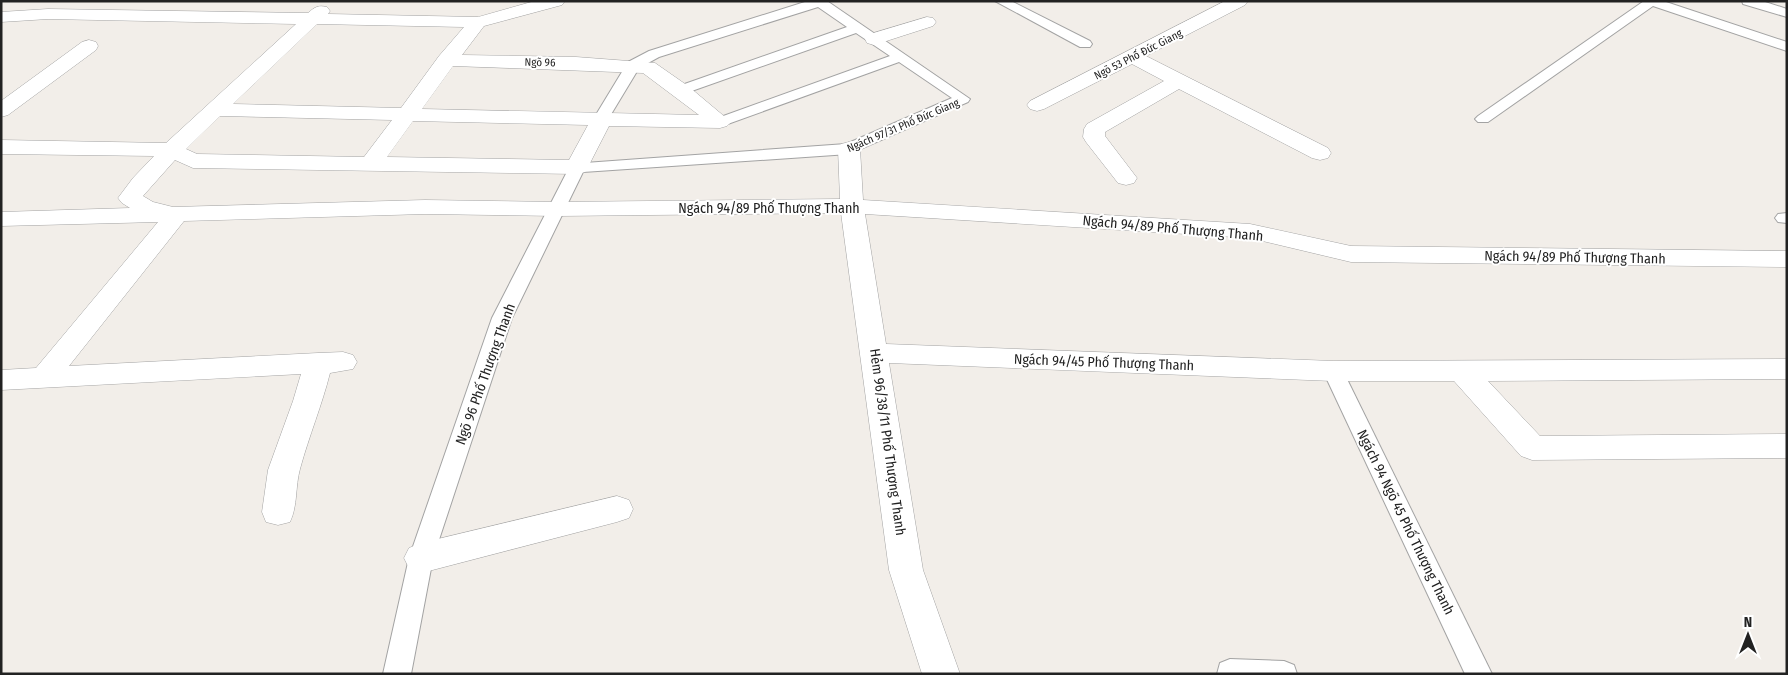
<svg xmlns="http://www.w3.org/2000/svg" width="1788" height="675" font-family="'Fira Sans Condensed',sans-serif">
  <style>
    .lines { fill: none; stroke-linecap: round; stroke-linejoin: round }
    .service-casing { stroke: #a3a3a3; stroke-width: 2 }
    .minor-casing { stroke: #a3a3a3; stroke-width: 1 }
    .service { fill: #fff; fill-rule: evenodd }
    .minor { fill: #fff; fill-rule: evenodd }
    .labels { text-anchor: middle; stroke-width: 4; stroke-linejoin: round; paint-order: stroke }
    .far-street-label { font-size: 11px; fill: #222; stroke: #fff }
    .street-label { font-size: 14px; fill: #222; stroke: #fff }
  </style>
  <rect width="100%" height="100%" fill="#f2eee9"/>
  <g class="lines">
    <defs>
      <g id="service">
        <polygon points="808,1 827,1 970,99 968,102 849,154 583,172 512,318 433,558 411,674 383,674 409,558 492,318 571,164 846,144 952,98 899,62 725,125 715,125 712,122 715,119 890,56 856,33 686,93 676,93 674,90 676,87 847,27 818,7 659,57 639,68 607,121 597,121 594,118 628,62 649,51"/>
        <polygon points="995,1 1011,1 1090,41 1092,44 1090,47 1080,47"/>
        <polygon points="1644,1 1663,1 1787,42 1787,51 1653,6 1488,122 1478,122 1475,119 1478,116"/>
        <polygon points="1742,1 1762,1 1787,9 1787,17 1743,4"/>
        <polygon points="1787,213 1787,223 1778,222 1775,218 1778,214"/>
        <polygon points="1333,364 1340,366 1343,371 1492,674 1465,674 1323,371 1326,366"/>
        <polygon points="1230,659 1284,661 1294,665 1297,674 1217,674 1220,663"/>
      </g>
      <g id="minor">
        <path d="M535 1H565L562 5 484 26 462 55 576 57 655 63 688 86 731 122 727 126 720 128 609 126 588 167 585 172 577 174 193 168 175 160 143 196 153 202 173 207 425 200 558 202 840 199 838 149 841 144 849 142 857 144 860 149 863 200 1250 224 1351 246 1787 251V267L1351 262 1250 238 865 214 886 344 1333 361 1787 359V379L1488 381 1540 436 1787 434V458L1532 460 1521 456 1454 381H1333L889 363 923 570 960 674H922L889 570 841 213 558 216 425 214 184 221 69 366 318 353 343 352 353 355 357 362 353 369 330 373C322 405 309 436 300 469 295 487 298 505 290 522L278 525 266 522 262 512 268 470 293 401 301 374 1 390V370L36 368 158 222 1 226V212L130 208 122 203 118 198 133 178 154 156 1 154V140L166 143 296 24 48 19 1 22V12L48 9 308 13C315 7 318 5 327 7L330 11 328 14 478 17ZM317 24 464 27 439 56 401 108 233 104ZM453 66 643 73 699 115 422 109ZM220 116 392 120 364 157 197 154 186 149ZM413 121 588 125 569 160 387 157Z"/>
        <polygon points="1225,1 1248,1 1245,5 1146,56 1328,148 1331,153 1328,158 1320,160 1312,158 1179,89 1105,132 1105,136 1137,178 1134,183 1126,185 1118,183 1086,142 1083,137 1084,129 1087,124 1164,81 1132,64 1044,109 1037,111 1030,109 1027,105 1030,101"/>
        <polygon points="927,17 933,18 936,22 933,26 874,45 867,43 865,39 867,35"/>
        <polygon points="89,40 96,42 98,46 96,50 8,115 1,117 1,101 82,42"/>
        <polygon points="617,496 629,500 633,509 629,518 617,522 421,573 409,568 404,558 409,548 421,543"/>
      </g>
    </defs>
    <!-- service casing -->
    <use href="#service" class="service-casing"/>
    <!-- minor casing -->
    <use href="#minor" class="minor-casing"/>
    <!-- service -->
    <use href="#service" class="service"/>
    <!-- minor -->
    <use href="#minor" class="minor"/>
  </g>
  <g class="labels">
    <!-- far-street labels -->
    <g class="far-street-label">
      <text transform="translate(1138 54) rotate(-27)" y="4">Ngõ 53 Phố Đức Giang</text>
      <text transform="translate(540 62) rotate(1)" y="4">Ngõ 96</text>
      <text transform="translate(903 125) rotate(-23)" y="4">Ngách 97/31 Phố Đức Giang</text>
    </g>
    <!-- street labels -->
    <g class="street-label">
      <text x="769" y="213">Ngách 94/89 Phố Thượng Thanh</text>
      <text transform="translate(1173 228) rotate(5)" y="5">Ngách 94/89 Phố Thượng Thanh</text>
      <text transform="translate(1575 257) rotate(1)" y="5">Ngách 94/89 Phố Thượng Thanh</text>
      <text transform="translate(1104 362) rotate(2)" y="5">Ngách 94/45 Phố Thượng Thanh</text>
      <text transform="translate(485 374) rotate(-70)" y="5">Ngõ 96 Phố Thượng Thanh</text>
      <text transform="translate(888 442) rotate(82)" y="5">Hẻm 96/38/11 Phố Thượng Thanh</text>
      <text transform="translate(1406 522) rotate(64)" y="5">Ngách 94 Ngõ 45 Phố Thượng Thanh</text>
    </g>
  </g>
  <!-- border -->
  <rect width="1788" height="675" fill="none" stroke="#222222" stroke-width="5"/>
  <!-- north arrow -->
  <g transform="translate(1748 635)" stroke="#ffffff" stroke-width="4" paint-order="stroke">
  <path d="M0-4L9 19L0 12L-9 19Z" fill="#222222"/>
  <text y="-8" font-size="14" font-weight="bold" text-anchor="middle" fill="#222222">N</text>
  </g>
</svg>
